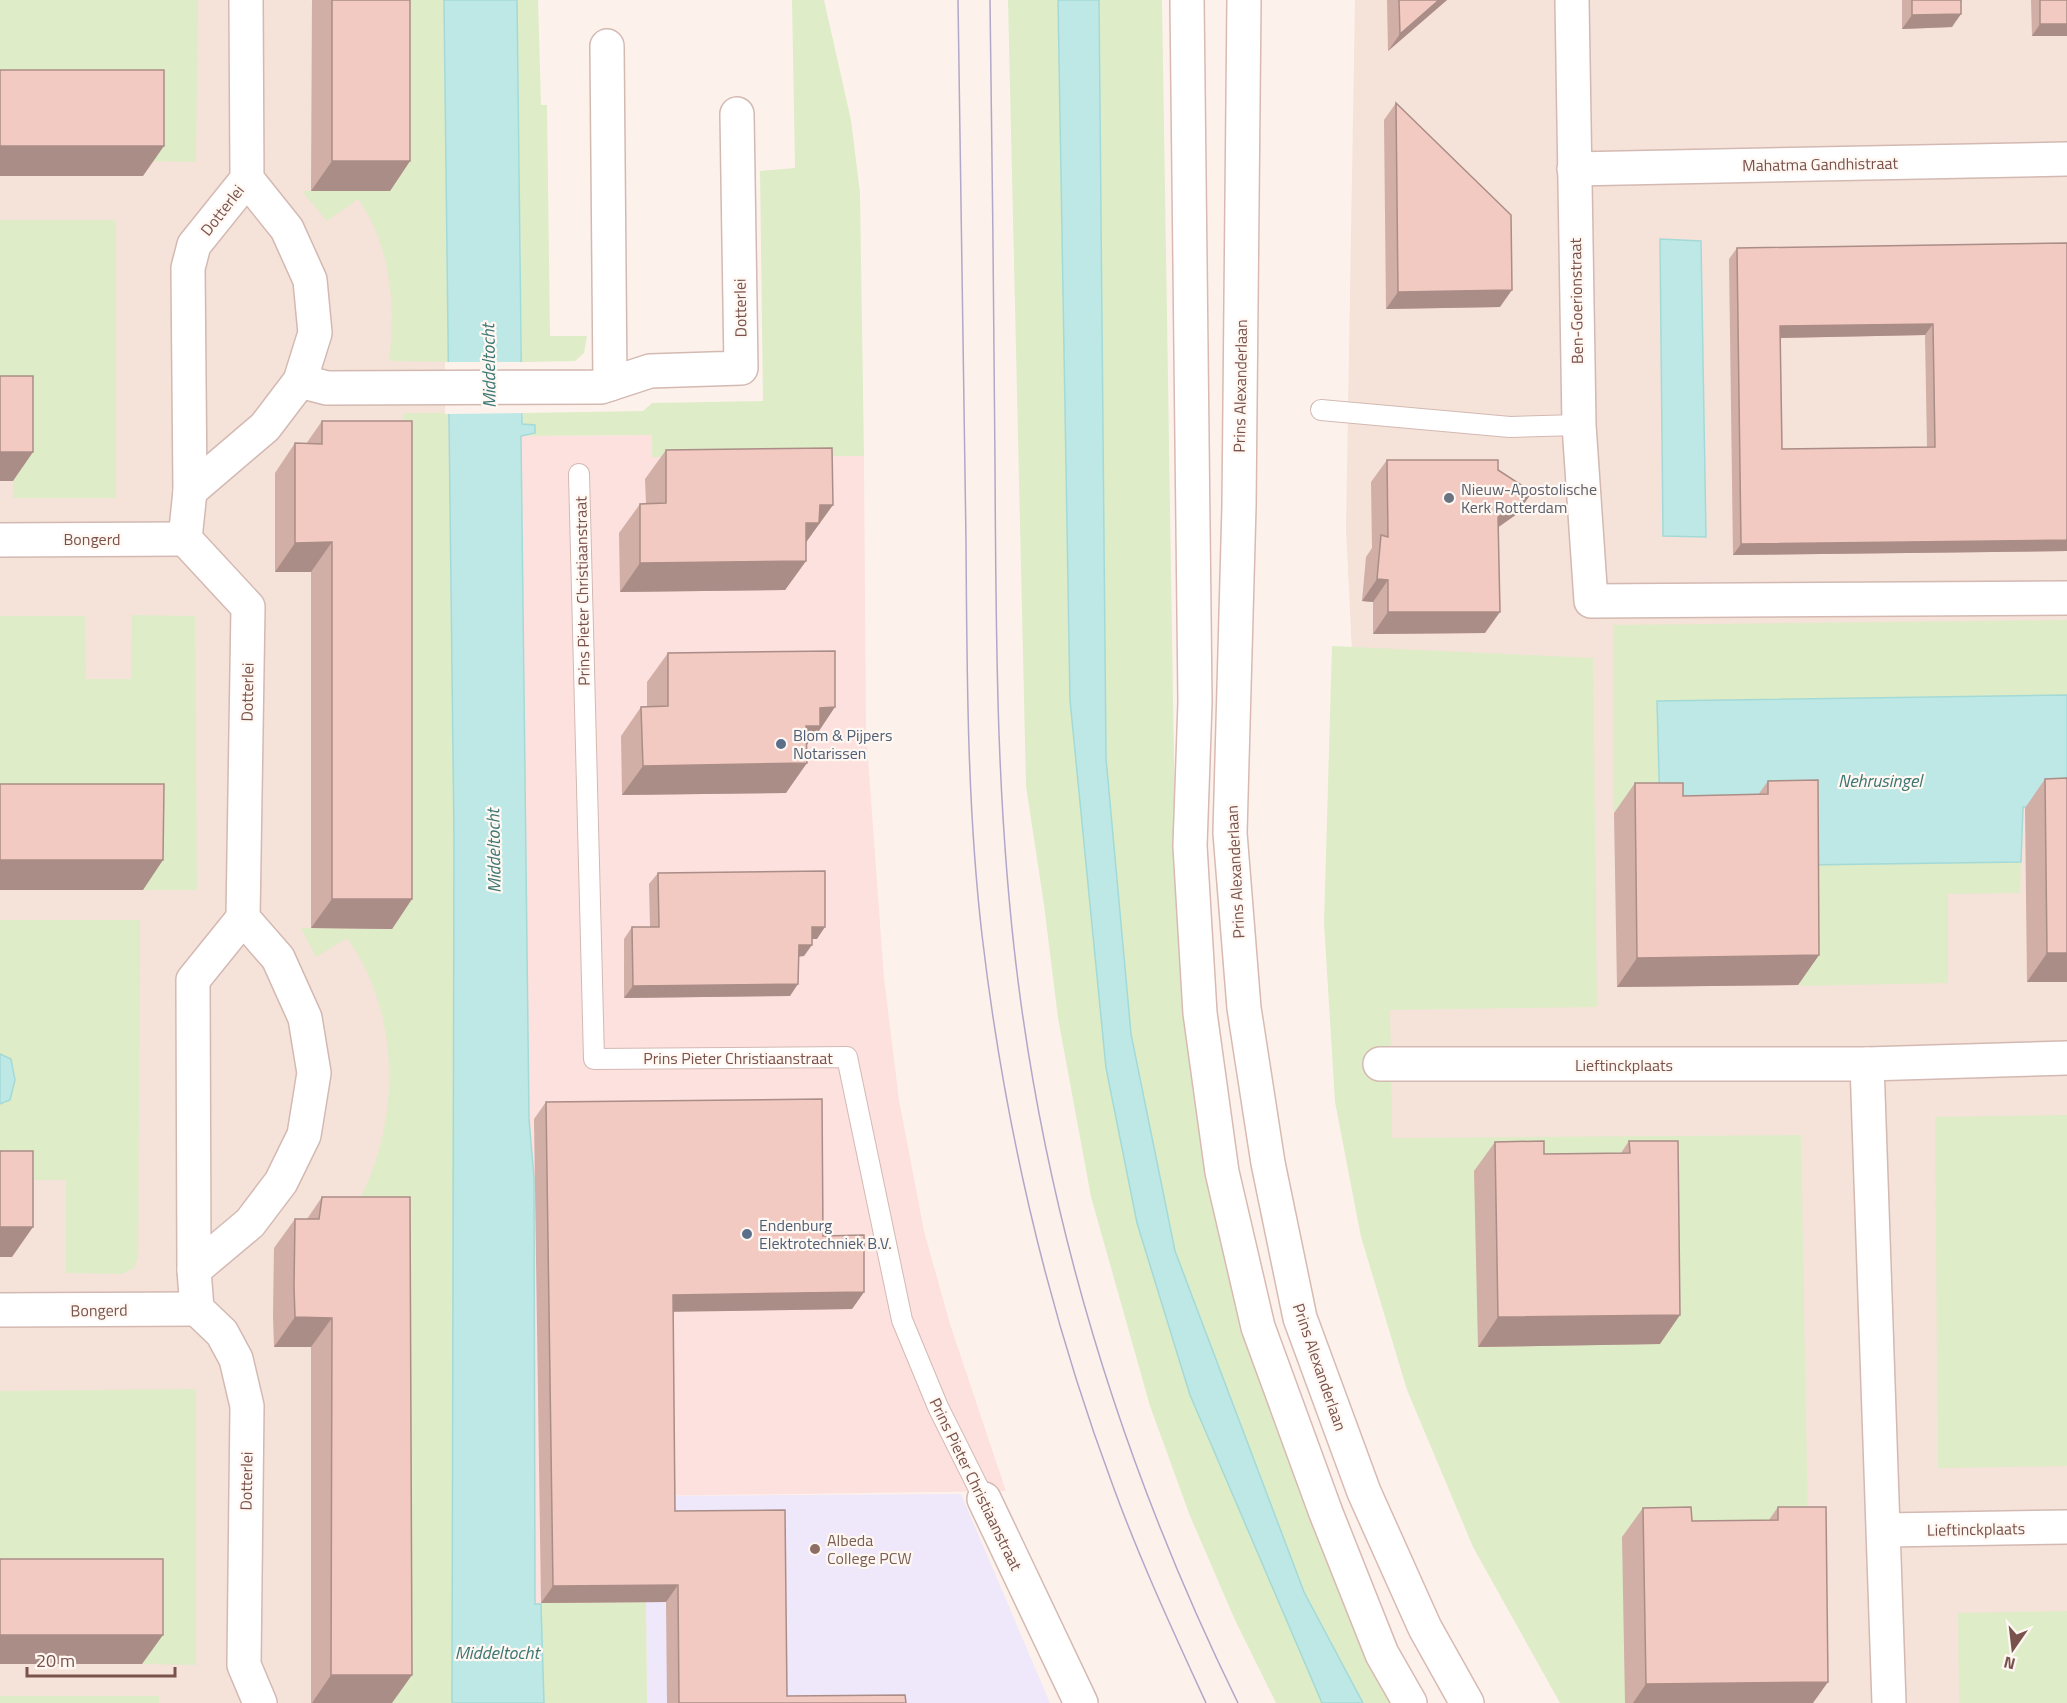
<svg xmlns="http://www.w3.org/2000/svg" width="2067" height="1703" font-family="'Titillium Web',sans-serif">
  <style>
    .residential { fill: #f5e2d9 }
    .commercial { fill: #fde1de }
    .education { fill: #efe7fa }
    .green { fill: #deecc8 }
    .water { fill: #bee8e5; stroke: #a3dad7; stroke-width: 1.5 }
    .pier { fill: #fdf2eb }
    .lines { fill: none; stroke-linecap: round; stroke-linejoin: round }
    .service-casing { stroke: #d3b9b2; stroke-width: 22 }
    .minor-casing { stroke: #d3b9b2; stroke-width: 36 }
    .secondary-casing { stroke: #d8bab2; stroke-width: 36 }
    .service { stroke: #fff; stroke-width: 20 }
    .minor { stroke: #fff; stroke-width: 33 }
    .secondary { stroke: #fff; stroke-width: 33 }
    .tram { stroke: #b2a7c9; stroke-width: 1.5 }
    .wall { fill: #d1aea6; fill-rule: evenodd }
    .shaded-wall { fill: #aa8d87 }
    .building { fill: #f3cac1; stroke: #aa8d87; stroke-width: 1.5; fill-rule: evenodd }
    .worship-dot { fill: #6b7280; stroke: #fff7f2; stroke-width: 2 }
    .service-dot { fill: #5c6f8a; stroke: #fff7f2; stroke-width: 2 }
    .education-dot { fill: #8d6e63; stroke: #fff7f2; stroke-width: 2 }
    .labels { text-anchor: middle; stroke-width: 4.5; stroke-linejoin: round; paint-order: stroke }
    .street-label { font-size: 16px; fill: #7a524c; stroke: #fff7f2 }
    .worship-label { font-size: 16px; fill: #5b616d; stroke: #fff7f2; text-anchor: start }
    .service-label { font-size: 16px; fill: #4e5e75; stroke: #fff7f2; text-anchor: start }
    .education-label { font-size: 16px; fill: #785e54; stroke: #fff7f2; text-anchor: start }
    .water-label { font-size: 18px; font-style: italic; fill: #3c7774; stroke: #fff7f2 }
  </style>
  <rect width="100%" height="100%" fill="#fdf2eb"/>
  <!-- residential -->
  <g class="residential">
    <polygon points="0,0 449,0 463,1703 0,1703"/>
    <polygon points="1355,0 2067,0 2067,1703 1590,1703 1376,1143 1346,529"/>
  </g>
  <!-- commercial -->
  <polygon class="commercial" points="652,435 652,457 864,456 866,731 884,978 899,1100 924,1231 950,1324 1006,1491 645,1496 646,1602 535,1604 521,436"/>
  <!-- education -->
  <polygon class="education" points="961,1494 1050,1703 647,1703 645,1496"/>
  <!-- green -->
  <g class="green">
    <polygon points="0,0 198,0 196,162 144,161 0,99"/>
    <path d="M390 0H444L448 362 389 361C396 306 391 245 358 199L327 221 302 191H392Z"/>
    <polygon points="517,0 538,0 541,105 547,105 550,336 587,336 584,353 575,361 522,362"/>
    <polygon points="792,0 824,0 851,120 860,193 864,456 652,457 652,435 521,436 535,434 522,424 523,413 643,411 652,403 763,401 760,171 795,168"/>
    <polygon points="1008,0 1058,0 1070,700 1106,1068 1190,1395 1322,1703 1276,1703 1235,1620 1190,1516 1150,1406 1091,1197 1058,1018 1044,905 1026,786"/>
    <polygon points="1099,0 1162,0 1176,889 1184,1011 1199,1116 1399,1703 1363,1703 1304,1592 1175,1251 1131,1034 1106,758"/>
    <polygon points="0,220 116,220 116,498 13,498 13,405 0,405"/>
    <path d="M404 413H448L454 837 452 1703H391L360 1199C401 1117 401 1014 347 938L316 957 301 928 391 929Z"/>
    <polygon points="132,615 195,616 197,890 143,890 143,814 0,813 0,616 85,616 86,679 131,679"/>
    <polygon points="2067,620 2067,695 1657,701 1660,810 1613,811 1613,625"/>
    <polygon points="1332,646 1593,658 1597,1007 1390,1010 1392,1138 1801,1135 1811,1703 1560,1703 1473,1547 1407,1390 1361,1237 1335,1102 1324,923"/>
    <polygon points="2021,862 2020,893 1948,894 1948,983 1800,986 1801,865"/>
    <polygon points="0,920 140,920 138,1258 134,1268 122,1274 66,1273 66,1180 0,1180 0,1104 10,1099 11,1060 0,1054"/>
    <polygon points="2067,1115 2067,1466 1938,1468 1935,1117"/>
    <polygon points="196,1389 196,1665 142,1664 142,1588 0,1589 0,1391"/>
    <polygon points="646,1602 647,1703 544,1703 541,1603"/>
    <polygon points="2067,1611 2067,1703 1959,1703 1958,1613"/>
    <rect x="0" y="1696" width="159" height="7"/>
  </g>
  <!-- water -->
  <g class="water">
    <polygon points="444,0 517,0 522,424 535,425 535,433 521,436 529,1119 534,1178 535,1604 541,1604 544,1703 452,1703 454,837"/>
    <polygon points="1058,0 1099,0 1106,758 1131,1034 1175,1251 1304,1592 1363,1703 1322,1703 1190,1395 1137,1223 1106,1068 1070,700"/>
    <polygon points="1660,239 1701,241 1706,537 1663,536"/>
    <polygon points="2067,695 2067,805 2023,807 2021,862 1801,865 1660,810 1657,701"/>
    <polygon points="0,1054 11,1059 15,1080 10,1100 0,1104"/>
  </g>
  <!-- pier -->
  <polygon class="pier" points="445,362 525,362 526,413 445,414"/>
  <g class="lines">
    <defs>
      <g id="service">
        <polyline points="1321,410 1510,427 1579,425"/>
        <polyline points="579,474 594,1059 847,1057 902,1320 938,1407 984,1499"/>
      </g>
      <g id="minor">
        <polyline points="246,0 247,179 287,229 310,280 315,333 300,381 265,427 190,491 185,539 248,607 243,918 278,958 305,1018 314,1073 304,1135 281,1182 250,1223 194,1270 197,1309 222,1333 236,1359 247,1406 244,1665 260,1703"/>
        <polyline points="1572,0 1579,425 1591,601 2067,598"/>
        <polyline points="607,46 610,384"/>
        <polyline points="1574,169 2067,159"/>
        <polyline points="300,381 327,388 601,387 650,371 741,368 737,114"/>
        <polyline points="190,491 188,268 194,245 247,179"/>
        <polyline points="0,540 185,539"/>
        <polyline points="1380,1064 1867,1064 2067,1058"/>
        <polyline points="1867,1064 1889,1703"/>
        <polyline points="194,1270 193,980 243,918"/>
        <polyline points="0,1310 197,1309"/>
        <polyline points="984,1499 1081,1703"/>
        <polyline points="1885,1530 2067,1527"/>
      </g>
      <g id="secondary">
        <polyline points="1187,0 1195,702 1190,846 1200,1013 1222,1172 1258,1327 1326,1513 1382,1654 1410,1703"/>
        <polyline points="1244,0 1239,506 1230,833 1244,1008 1268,1163 1300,1318 1364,1492 1425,1628 1467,1703"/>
      </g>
    </defs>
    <!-- service casing -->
    <use href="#service" class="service-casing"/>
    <!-- minor casing -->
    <use href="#minor" class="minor-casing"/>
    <!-- secondary casing -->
    <use href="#secondary" class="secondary-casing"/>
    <!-- service -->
    <use href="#service" class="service"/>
    <!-- minor -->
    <use href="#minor" class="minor"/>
    <!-- secondary -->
    <use href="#secondary" class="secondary"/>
    <!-- tram -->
    <g class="tram">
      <path d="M958 0C961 181 963 361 966 542 967 673 967 805 982 935 1004 1122 1047 1309 1113 1486 1140 1560 1173 1631 1206 1703"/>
      <path d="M990 0C992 154 994 309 995 463 996 641 996 819 1020 996 1053 1242 1129 1481 1238 1703"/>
    </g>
  </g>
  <!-- wall -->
  <g class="wall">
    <polygon points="312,0 410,0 410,161 390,191 311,191"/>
    <polygon points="1387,0 1447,0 1388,51"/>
    <polygon points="1902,0 1961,0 1952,27 1902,29"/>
    <polygon points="2031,0 2067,0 2067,36 2032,36"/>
    <polygon points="1396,103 1500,307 1386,309 1384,120"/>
    <path d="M2067 243V551L1733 555 1729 259 1737 248ZM1925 335 1927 447 1782 449 1780 338Z"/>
    <polygon points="322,421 412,899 392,929 311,928 311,572 275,572 275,473 295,443 306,444"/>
    <polygon points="666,450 812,534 806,542 806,561 785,590 620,592 619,533 640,504 646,504 645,479"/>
    <polygon points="1387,460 1498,470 1532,492 1517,514 1498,527 1485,633 1373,634 1373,602 1362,601 1366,557 1372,548 1371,482"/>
    <polygon points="668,653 815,737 812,737 807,745 786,793 622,795 621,736 641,707 647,707 647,682"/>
    <polygon points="2067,778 2067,982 2027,982 2025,808 2045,779"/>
    <polygon points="1768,781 1819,955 1798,985 1617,987 1614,813 1635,783 1683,796 1758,795"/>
    <polygon points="658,873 817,939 812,939 804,956 798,957 790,996 624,998 624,939 632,927 650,927 649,884"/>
    <polygon points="546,1102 823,1236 864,1292 852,1309 673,1311 675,1511 787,1696 906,1703 667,1703 666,1602 541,1603 534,1119"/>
    <polygon points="1629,1141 1660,1344 1478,1347 1474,1171 1495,1142 1544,1154 1621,1153"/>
    <polygon points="322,1197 392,1703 311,1703 311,1347 274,1347 273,1316 274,1248 295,1219 307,1219"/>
    <polygon points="1778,1507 1813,1703 1625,1703 1622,1537 1643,1508 1692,1521 1769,1520"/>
  </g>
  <!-- shaded-wall -->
  <g class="shaded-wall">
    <polygon points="1439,0 1447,0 1388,51 1400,34"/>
    <polygon points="1961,14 1952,27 1902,29 1912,15"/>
    <polygon points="2040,24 2067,24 2067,36 2032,36"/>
    <polygon points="0,146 164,146 143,176 0,176"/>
    <polygon points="332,161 410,161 390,191 311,191"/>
    <polygon points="1512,290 1500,307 1386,309 1398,292"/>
    <polygon points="1933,324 1925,335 1772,338 1780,326"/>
    <polygon points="0,452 33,452 13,481 0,481"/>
    <polygon points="1532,492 1517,514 1483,538 1498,517"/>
    <polygon points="820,505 833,505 799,552 806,523"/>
    <polygon points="2067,540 2067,551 1733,555 1741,544"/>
    <polygon points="332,542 311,572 275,572 295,543"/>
    <polygon points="806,561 785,590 620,592 640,563"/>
    <polygon points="1377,579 1388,580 1373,602 1362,601"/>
    <polygon points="1388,612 1500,612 1485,633 1373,634"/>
    <polygon points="835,707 815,737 812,737 800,755 786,755 820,708"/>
    <polygon points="807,763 786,793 622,795 643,766"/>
    <polygon points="0,860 163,860 143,890 0,890"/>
    <polygon points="332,899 412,899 392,929 311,928"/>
    <polygon points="812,927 825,927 817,939 803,939"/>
    <polygon points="799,945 812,945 804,956 790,957"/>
    <polygon points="2047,953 2067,953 2067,982 2027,982"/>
    <polygon points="1819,955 1798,985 1617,987 1637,958"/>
    <polygon points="798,984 790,996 624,998 633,986"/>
    <polygon points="0,1227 33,1227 12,1257 0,1257"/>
    <polygon points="864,1292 852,1309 661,1312 673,1295"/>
    <polygon points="1680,1315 1660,1344 1478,1347 1498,1317"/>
    <polygon points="295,1317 332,1318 311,1347 274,1347"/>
    <polygon points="678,1585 666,1602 541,1603 553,1586"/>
    <polygon points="0,1635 163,1635 142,1664 0,1664"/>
    <polygon points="331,1675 412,1675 392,1703 312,1703"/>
    <polygon points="1828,1682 1813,1703 1633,1703 1646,1684"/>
  </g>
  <!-- building -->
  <g class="building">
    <rect x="332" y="0" width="78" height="161"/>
    <polygon points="1399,0 1439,0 1400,34"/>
    <polygon points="1912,0 1961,0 1961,14 1912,15"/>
    <rect x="2040" y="0" width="27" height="24"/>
    <rect x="0" y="70" width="164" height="76"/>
    <polygon points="1396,103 1511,215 1512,290 1398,292"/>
    <path d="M2067 243V540L1741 544 1737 248ZM1933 324 1935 447 1782 449 1780 326Z"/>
    <rect x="0" y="376" width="33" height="76"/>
    <polygon points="322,421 412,421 412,899 332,899 332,542 295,543 295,443 322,444"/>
    <polygon points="832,448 833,505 820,505 819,523 806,523 806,561 640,563 640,504 666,503 666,450"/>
    <polygon points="1387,460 1498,460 1498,470 1532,492 1498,517 1500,612 1388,612 1388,580 1377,579 1381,535 1388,537"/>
    <polygon points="835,651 835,707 820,708 820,726 806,726 807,763 643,766 641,707 668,706 668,653"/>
    <polygon points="2067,778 2067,953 2047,953 2045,779"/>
    <polygon points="1818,780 1819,955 1637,958 1635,783 1683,783 1683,796 1768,794 1768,781"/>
    <polygon points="0,784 164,784 163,860 0,860"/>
    <polygon points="825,871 825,927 812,927 812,945 799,945 798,984 633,986 632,927 659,927 658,873"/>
    <polygon points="822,1099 823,1236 864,1235 864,1292 673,1295 675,1511 785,1510 787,1696 905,1695 906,1703 679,1703 678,1585 553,1586 546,1102"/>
    <polygon points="1544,1141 1544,1154 1630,1153 1629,1141 1678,1141 1680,1315 1498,1317 1495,1142"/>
    <rect x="0" y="1151" width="33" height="76"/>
    <polygon points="322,1197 410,1197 412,1675 331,1675 332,1318 295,1317 294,1287 295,1219 319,1219"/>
    <polygon points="1691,1507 1692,1521 1778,1520 1778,1507 1826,1507 1828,1682 1646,1684 1643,1508"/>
    <rect x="0" y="1559" width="163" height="76"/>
  </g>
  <!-- markers -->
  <circle class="worship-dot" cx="1449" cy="498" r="6"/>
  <g class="service-dot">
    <circle cx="781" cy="744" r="6"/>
    <circle cx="747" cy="1234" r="6"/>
  </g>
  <circle class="education-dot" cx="815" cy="1549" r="6"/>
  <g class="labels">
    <!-- street labels -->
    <g class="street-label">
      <text transform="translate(1820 164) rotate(-1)" y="6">Mahatma Gandhistraat</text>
      <text transform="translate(222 210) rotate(-52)" y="6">Dotterlei</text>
      <text transform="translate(1576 301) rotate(-91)" y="6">Ben-Goerionstraat</text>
      <text transform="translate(740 308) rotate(-91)" y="6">Dotterlei</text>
      <text transform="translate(1240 386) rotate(-89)" y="6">Prins Alexanderlaan</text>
      <text x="92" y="545">Bongerd</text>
      <text transform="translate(582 591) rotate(-91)" y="6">Prins Pieter Christiaanstraat</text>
      <text transform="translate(247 692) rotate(-89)" y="6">Dotterlei</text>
      <text transform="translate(1235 872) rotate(-93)" y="6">Prins Alexanderlaan</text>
      <text x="738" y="1064">Prins Pieter Christiaanstraat</text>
      <text x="1624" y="1071">Lieftinckplaats</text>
      <text transform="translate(99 1310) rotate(-1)" y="6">Bongerd</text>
      <text transform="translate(1320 1367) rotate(71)" y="6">Prins Alexanderlaan</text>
      <text transform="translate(246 1481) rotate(-89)" y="6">Dotterlei</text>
      <text transform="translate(976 1484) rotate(64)" y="6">Prins Pieter Christiaanstraat</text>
      <text transform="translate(1976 1529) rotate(-1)" y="6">Lieftinckplaats</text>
    </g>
    <!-- worship labels -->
    <g class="worship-label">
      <text x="1461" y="495">Nieuw-Apostolische<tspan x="1461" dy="18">Kerk Rotterdam</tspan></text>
    </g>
    <!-- service labels -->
    <g class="service-label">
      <text x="793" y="741">Blom &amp; Pijpers<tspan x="793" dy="18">Notarissen</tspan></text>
      <text x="759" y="1231">Endenburg<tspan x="759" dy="18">Elektrotechniek B.V.</tspan></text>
    </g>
    <!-- education labels -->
    <g class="education-label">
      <text x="827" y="1546">Albeda<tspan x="827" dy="18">College PCW</tspan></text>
    </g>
    <!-- water labels -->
    <g class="water-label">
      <text transform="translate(489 366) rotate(-91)" y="6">Middeltocht</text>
      <text x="1880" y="787">Nehrusingel</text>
      <text transform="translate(494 851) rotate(-91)" y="6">Middeltocht</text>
      <text x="497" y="1659">Middeltocht</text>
    </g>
  </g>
  <!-- north arrow -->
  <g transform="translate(2013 1649) rotate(194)" stroke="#fff7f2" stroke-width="4.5" paint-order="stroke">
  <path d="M0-4.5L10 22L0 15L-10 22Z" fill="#7a524c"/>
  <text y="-9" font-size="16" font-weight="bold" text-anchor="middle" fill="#7a524c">N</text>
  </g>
  <!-- scale -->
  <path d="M27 1667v9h148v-9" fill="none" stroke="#7a524c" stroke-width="3"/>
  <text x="36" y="1667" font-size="18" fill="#7a524c" stroke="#fff7f2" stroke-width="4.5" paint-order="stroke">20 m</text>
</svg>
